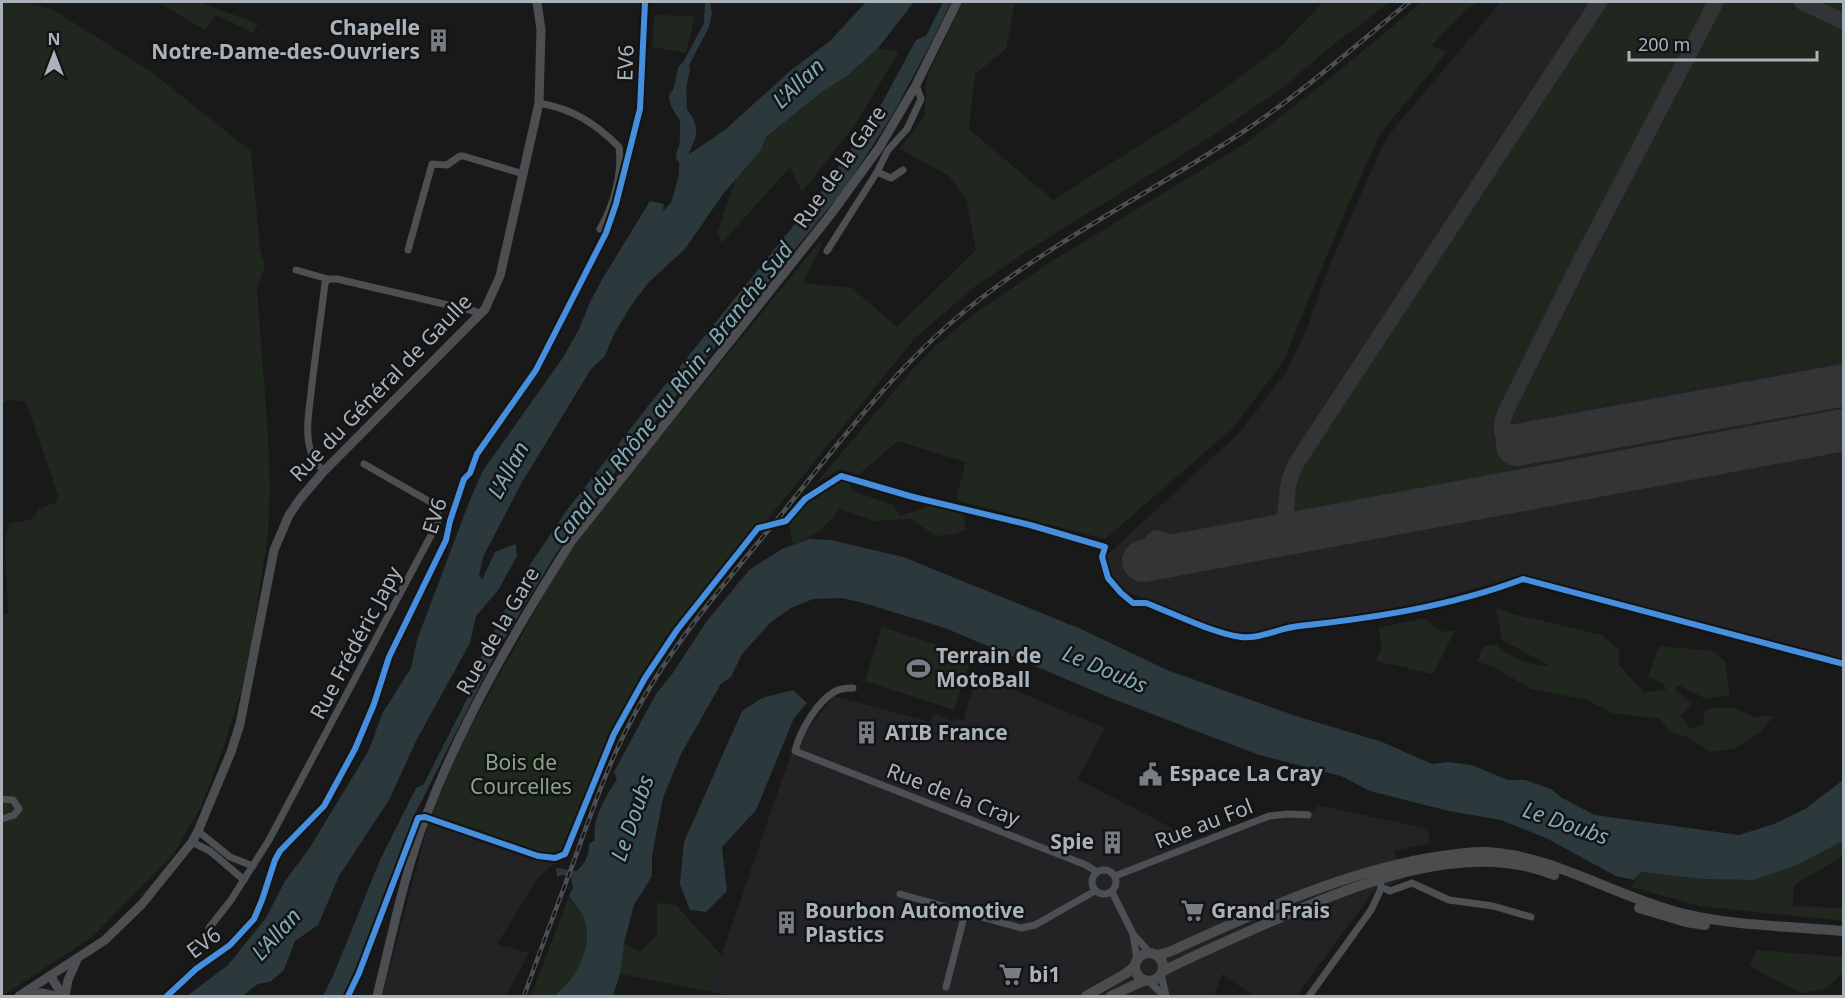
<svg xmlns="http://www.w3.org/2000/svg" width="1845" height="998" font-family="'Noto Sans',sans-serif">
  <style>
    .built { fill: #232325 }
    .green { fill: #20271f }
    .water { fill: #2b393c }
    .lines { fill: none; stroke-linecap: round; stroke-linejoin: round }
    .river { stroke: #2b393c; stroke-width: 12 }
    .taxiway { stroke: #333435; stroke-width: 16 }
    .runway { stroke: #333435; stroke-width: 42 }
    .street { stroke: #4d5052; stroke-width: 7 }
    .secondary { stroke: #4c4e51; stroke-width: 9 }
    .primary { stroke: #4b4c4e; stroke-width: 10 }
    .rail-casing { stroke: #4d5051; stroke-width: 4.5 }
    .rail { stroke: #131415; stroke-width: 2; stroke-dasharray: 7; stroke-linecap: butt }
    .cycleway-casing { stroke: #131415; stroke-width: 10 }
    .cycleway { stroke: #468fdf; stroke-width: 6 }
    .labels { text-anchor: middle; stroke-width: 5; stroke-linejoin: round; paint-order: stroke }
    .poi-label { font-size: 21px; font-weight: bold; fill: #aab3ba; stroke: #131415; text-anchor: start }
    .street-label { font-size: 21px; fill: #aab3ba; stroke: #131415 }
    .park-label { font-size: 21px; fill: #87a680; stroke: #131415 }
    .water-label { font-size: 22px; font-style: italic; fill: #80abb6; stroke: #131415 }
  </style>
  <rect width="100%" height="100%" fill="#191919"/>
  <!-- built -->
  <g class="built">
    <polygon points="1501,2 1843,2 1843,661 1523,575 1421,604 1294,624 1255,633 1240,633 1223,630 1122,590 1113,577 1106,556 1239,433 1287,371 1307,328 1330,264 1382,147 1395,127"/>
    <polygon points="977,674 1105,728 1078,779 1187,836 1187,842 1275,811 1314,810 1318,805 1428,829 1430,843 1394,851 1404,879 1375,890 1296,996 1254,996 1222,974 1214,996 730,996 709,991 793,748 834,696 930,722 934,713 953,722 956,718 963,721"/>
    <polygon points="429,821 530,857 556,862 537,879 497,944 529,953 506,996 382,996"/>
  </g>
  <!-- green -->
  <g class="green">
    <path d="M2 2H20L52 9 150 71 251 151 260 249 265 265 257 289 268 434 270 488 268 536 251 644 241 691 225 743 201 807 173 855 92 937 2 996V613L8 614 5 540 9 523C22 521 34 523 38 509L57 502 58 495 26 402 8 400 2 404Z"/>
    <polygon points="157,2 200,2 258,24 253,33 215,15 205,30"/>
    <polygon points="962,2 1015,2 1006,49 975,74 969,129 1053,200 1189,114 1279,48 1323,2 1390,2 1334,44 1281,89 1212,136 1027,251 973,288 915,338 767,520 756,525 664,640 601,754 564,852 555,855 539,854 433,818 433,811 461,744 559,568 597,514 822,239 820,249 803,283 852,288 897,327 976,250 966,199 949,176 900,149 924,117 927,77"/>
    <polygon points="1422,2 1477,2 1464,12 1431,46 1447,52 1380,134 1345,212 1283,362 1233,428 1105,539 956,500 965,462 898,441 858,475 841,469 816,483 913,369 936,345 974,314 1049,263 1249,141 1329,79"/>
    <path d="M1606 2H1706L1488 428C1490 445 1504 461 1519 470L1843 409V420L1312 519C1278 515 1294 479 1304 460Z"/>
    <polygon points="1726,2 1781,2 1843,32 1843,360 1509,422"/>
    <polygon points="1816,2 1843,2 1843,15"/>
    <polygon points="654,15 695,16 686,53 652,47"/>
    <polygon points="878,48 899,52 855,125 802,192 790,167 722,243 717,233 736,179 761,150 766,137 823,91 847,76"/>
    <path d="M841 479H846L853 491 893 505 900 516 935 504 963 511 966 530 954 534 936 536 911 519 875 521 839 509C828 526 812 538 793 545L789 524 810 499Z"/>
    <path d="M1496 608 1512 614 1602 635 1620 651 1618 664 1644 692 1666 690 1663 683 1648 677 1659 646 1712 651 1725 661 1730 695 1706 699 1678 685 1675 689 1692 704 1680 716 1691 729 1705 723 1703 712 1713 708H1734L1753 717 1774 716 1759 733 1734 749 1710 752 1688 737 1670 732 1660 719 1612 713 1587 700 1531 689 1495 668 1477 661 1483 647 1496 644C1509 658 1532 666 1550 666L1502 640Z"/>
    <polygon points="1424,618 1442,632 1455,630 1433,674 1376,661 1382,646 1378,628"/>
    <polygon points="882,627 972,656 954,710 865,681"/>
    <polygon points="1843,841 1843,856 1794,885 1793,906 1843,908 1843,921 1700,906 1631,887 1641,872 1702,879 1754,880 1795,866"/>
    <path d="M569 896C573 902 580 909 583 916 593 935 583 963 571 979 566 986 559 989 555 996H531Z"/>
    <polygon points="657,903 676,905 722,956 709,991 620,974 624,943 639,952 657,936"/>
    <polygon points="1757,950 1843,957 1843,975 1841,974 1828,988 1801,993 1749,966"/>
  </g>
  <!-- water -->
  <g class="water">
    <polygon points="705,2 710,2 712,13 709,27 686,71 688,155 726,129 790,71 830,41 866,2 914,2 878,48 847,76 823,91 766,137 761,150 723,194 685,249 648,283 630,307 613,336 605,356 591,369 521,484 483,557 479,575 482,580 495,552 516,544 517,556 499,589 476,616 470,643 417,739 389,800 339,876 318,925 295,941 284,970 270,982 258,984 242,996 187,996 228,965 266,918 285,881 309,849 369,750 382,714 411,668 417,640 468,505 482,472 562,359 579,329 590,302 603,278 650,201 664,204 663,211 671,203 679,175 681,86 679,74 681,66 704,23"/>
    <polygon points="943,2 951,2 934,37 893,114 845,188 627,456 555,555 497,651 413,818 414,822 395,873 389,884 362,954 343,996 323,996 333,976 380,860 416,788 424,784 479,675 476,667 523,575 567,510 648,406 824,188 882,103 916,40 926,36"/>
    <path d="M809 539 831 540 903 557 1081 629 1167 670 1296 716 1382 742 1432 764 1448 762 1471 765 1508 780H1525L1551 789 1562 798 1595 815 1739 835 1774 824 1805 809 1843 780V841L1795 866 1754 880 1702 879 1641 872 1634 880 1616 876 1546 838 1501 820 1449 811 1370 791 1341 776 1259 755 1113 699 945 628 867 604 842 598 813 599 791 608 771 622 742 654 731 677 721 684 681 754 663 798 652 856V876L634 905 624 943 620 974 613 996H555C559 989 566 986 571 979 583 963 593 935 583 916 580 909 573 902 569 896L573 888 571 877 562 875 557 877 556 868 577 871C585 863 589 856 589 844L595 840C591 820 607 795 617 779L614 772 656 694 672 674 707 621 749 570 782 549Z"/>
    <polygon points="793,690 807,703 794,718 756,810 722,847 727,891 706,912 690,910 680,884 684,842 742,711 762,698"/>
  </g>
  <g class="lines">
    <!-- river -->
    <path class="river" d="M682 157C683 147 692 138 690 128 688 116 676 110 675 97L679 92 684 69"/>
    <!-- taxiway -->
    <g class="taxiway">
      <polyline points="1802,2 1844,22"/>
      <path d="M1517 445H1511C1499 437 1501 425 1505 413L1581 260 1716 2"/>
      <path d="M1286 510C1290 522 1296 527 1309 529"/>
      <path d="M1267 537C1291 526 1284 504 1289 482 1291 473 1296 464 1301 456L1599 2"/>
      <polyline points="1174,555 1169,561 1158,561 1149,553 1149,545 1156,538 1193,551"/>
    </g>
    <!-- runway -->
    <g class="runway">
      <polyline points="1517,445 1844,385"/>
      <polyline points="1143,561 1844,430"/>
    </g>
    <!-- street -->
    <g class="street">
      <path d="M539 103C573 109 595 123 619 147 623 173 613 207 600 229"/>
      <polyline points="877,172 891,178 903,170"/>
      <polyline points="408,250 432,164 447,165 460,156 463,156 524,174"/>
      <polyline points="827,251 877,172 888,150 907,129 921,99 916,85"/>
      <polyline points="296,270 328,279"/>
      <path d="M324 471C318 466 313 460 311 452 304 431 310 406 312 384 316 350 321 317 325 283L328 279H337L474 311 480 314"/>
      <path d="M853 688C847 688 840 688 834 692 816 703 800 731 795 751L1086 865 1097 872"/>
      <polyline points="2,799 13,800 19,809 14,815 2,819"/>
      <polyline points="425,817 538,856 555,858 565,854 614,734 645,678 677,630 758,528 786,521 805,499 841,476 859,481"/>
      <polyline points="198,831 230,857 253,866"/>
      <polyline points="192,842 210,851 244,880"/>
      <circle cx="1104" cy="882" r="12"/>
      <polyline points="1115,876 1269,816 1288,814 1308,815"/>
      <polyline points="1386,889 1390,891 1412,883 1449,900 1493,906 1531,917"/>
      <polyline points="1112,892 1133,934 1137,959"/>
      <polyline points="900,894 1021,928 1035,925 1095,891"/>
      <polyline points="209,928 231,900 269,840 437,524 439,516 432,503 364,464"/>
      <polyline points="1133,934 1150,953"/>
      <polyline points="1161,974 1166,996"/>
      <polyline points="1149,981 1164,996"/>
      <polyline points="946,987 965,913"/>
      <polyline points="1309,996 1371,910 1381,889 1380,877"/>
    </g>
    <!-- secondary -->
    <g class="secondary">
      <polyline points="51,977 63,996"/>
      <polyline points="19,996 105,940 142,904 192,842 198,831 231,752 240,724 274,550 289,515 300,499 324,471 485,309 500,276 539,103 541,30 537,2"/>
      <polyline points="29,996 42,993 55,996"/>
      <polyline points="65,996 68,980 76,962"/>
      <path d="M377 996C392 936 404 874 426 816 463 719 516 629 571 542L831 214 879 148 916 85 957 2"/>
    </g>
    <!-- primary -->
    <g class="primary">
      <polyline points="1639,908 1686,922 1705,925"/>
      <circle cx="1149" cy="967" r="14"/>
      <path d="M1157 955 1169 952C1253 914 1338 874 1429 858 1448 855 1468 851 1487 852 1551 855 1615 896 1677 912 1728 926 1790 926 1844 931"/>
      <path d="M1163 971C1195 955 1229 940 1263 925 1347 888 1463 837 1554 875"/>
      <polyline points="1086,996 1125,974 1135,966"/>
      <polyline points="1111,996 1145,980"/>
    </g>
    <defs>
      <path id="rail" d="M524 996C540 951 557 906 574 861 591 814 607 766 631 721 670 645 727 581 780 516 842 439 901 359 980 299 1060 238 1151 192 1235 137 1297 97 1353 48 1409 2"/>
    </defs>
    <!-- rail casing -->
    <use href="#rail" class="rail-casing"/>
    <!-- rail -->
    <use href="#rail" class="rail"/>
    <defs>
      <g id="cycleway">
        <polyline points="167,996 196,969 230,945 254,919 262,900 275,860 280,851 324,806 355,749 374,704 389,657 446,540 450,521 464,479 470,473 477,454 536,370 606,233 616,204 640,109 645,2"/>
        <path d="M348 996 359 973 418 818 425 817 538 856 555 858 565 854 614 734 645 678 677 630 758 528 786 521 805 499 841 476 913 497 1030 525 1105 547 1102 557 1108 578 1121 593 1133 603H1146C1172 613 1215 634 1241 637 1261 639 1279 628 1299 626 1374 618 1452 606 1523 579L1844 664"/>
      </g>
    </defs>
    <!-- cycleway casing -->
    <use href="#cycleway" class="cycleway-casing"/>
    <!-- cycleway -->
    <use href="#cycleway" class="cycleway"/>
  </g>
  <!-- icons -->
  <defs>
    <symbol id="building-bare" viewBox="-9 -9 18 18"><path d="M-4-6H4V6H1V3H-1V6H-4ZM-2.5-4.3h1.7v1.8h-1.7ZM.8-4.3h1.7v1.8H.8ZM-2.5-1h1.7V.8h-1.7ZM.8-1h1.7V.8H.8Z" fill="#777d82" stroke="#131415" stroke-width="2.5" paint-order="stroke"/></symbol>
    <symbol id="stadium-bare" viewBox="-9 -9 18 18"><path d="M0-5a6.5 5 0 1 0 0 10a6.5 5 0 1 0 0-10ZM-3.5-1.8h7v3.6h-7Z" fill="#777d82" stroke="#131415" stroke-width="2.5" paint-order="stroke"/></symbol>
    <symbol id="civic-bare" viewBox="-9 -9 18 18"><path d="M-.6-6.5H3V-4.5H.6V-3L4-1V1h2V6H-6V1h2V-1L-.6-3ZM-1.2 2.5V6h2.4V2.5Z" fill="#777d82" stroke="#131415" stroke-width="2.5" paint-order="stroke"/></symbol>
    <symbol id="supermarket-bare" viewBox="-9 -9 18 18"><path d="M-6-5.5h2.5l.6 2H6L4.5 2H-2.5L-4.4-4H-6ZM-1.5 3.2a1.3 1.3 0 1 0 .1 0ZM3 3.2a1.3 1.3 0 1 0 .1 0Z" fill="#777d82" stroke="#131415" stroke-width="2.5" paint-order="stroke"/></symbol>
  </defs>
  <g fill-rule="evenodd">
    <use href="#building-bare" x="422" y="24" width="33" height="33"/>
    <use href="#stadium-bare" x="902" y="652" width="33" height="33"/>
    <use href="#building-bare" x="850" y="716" width="33" height="33"/>
    <use href="#civic-bare" x="1134" y="758" width="33" height="33"/>
    <use href="#building-bare" x="1096" y="826" width="33" height="33"/>
    <use href="#supermarket-bare" x="1176" y="894" width="33" height="33"/>
    <use href="#building-bare" x="770" y="906" width="33" height="33"/>
    <use href="#supermarket-bare" x="994" y="958" width="33" height="33"/>
  </g>
  <g class="labels">
    <!-- poi labels -->
    <g class="poi-label">
      <text x="420" y="35" text-anchor="end">Chapelle<tspan x="420" dy="24">Notre-Dame-des-Ouvriers</tspan></text>
      <text x="936" y="663">Terrain de<tspan x="936" dy="24">MotoBall</tspan></text>
      <text x="885" y="740">ATIB France</text>
      <text x="1169" y="781">Espace La Cray</text>
      <text x="1094" y="849" text-anchor="end">Spie</text>
      <text x="805" y="918">Bourbon Automotive<tspan x="805" dy="24">Plastics</tspan></text>
      <text x="1211" y="918">Grand Frais</text>
      <text x="1029" y="982">bi1</text>
    </g>
    <!-- street labels -->
    <g class="street-label">
      <text transform="translate(626 63) rotate(-88)" y="7">EV6</text>
      <text transform="translate(840 167) rotate(-55)" y="7">Rue de la Gare</text>
      <text transform="translate(381 388) rotate(-46)" y="7">Rue du Général de Gaulle</text>
      <text transform="translate(435 516) rotate(-72)" y="7">EV6</text>
      <text transform="translate(498 631) rotate(-60)" y="7">Rue de la Gare</text>
      <text transform="translate(356 643) rotate(-62)" y="7">Rue Frédéric Japy</text>
      <text transform="translate(953 795) rotate(21)" y="7">Rue de la Cray</text>
      <text transform="translate(1204 824) rotate(-21)" y="7">Rue au Fol</text>
      <text transform="translate(204 943) rotate(-37)" y="7">EV6</text>
    </g>
    <!-- park labels -->
    <g class="park-label">
      <text x="521" y="770">Bois de<tspan x="521" dy="24">Courcelles</tspan></text>
    </g>
    <!-- water labels -->
    <g class="water-label">
      <text transform="translate(798 83) rotate(-43)" y="8">L'Allan</text>
      <text transform="translate(672 393) rotate(-52)" y="8">Canal du Rhône au Rhin - Branche Sud</text>
      <text transform="translate(508 470) rotate(-61)" y="8">L'Allan</text>
      <text transform="translate(1105 669) rotate(23)" y="8">Le Doubs</text>
      <text transform="translate(632 818) rotate(-71)" y="8">Le Doubs</text>
      <text transform="translate(1566 823) rotate(19)" y="8">Le Doubs</text>
      <text transform="translate(276 934) rotate(-48)" y="8">L'Allan</text>
    </g>
  </g>
  <!-- border -->
  <rect width="1845" height="998" fill="none" stroke="#aab3ba" stroke-width="6"/>
  <!-- north arrow -->
  <g transform="translate(54 54)" stroke="#131415" stroke-width="4.5" paint-order="stroke">
  <path d="M0-4.5L10 22L0 15L-10 22Z" fill="#aab3ba"/>
  <text y="-9" font-size="16" font-weight="bold" text-anchor="middle" fill="#aab3ba">N</text>
  </g>
  <!-- scale -->
  <path d="M1629 51v9h188v-9" fill="none" stroke="#aab3ba" stroke-width="3"/>
  <text x="1638" y="51" font-size="18" fill="#aab3ba" stroke="#131415" stroke-width="4.5" paint-order="stroke">200 m</text>
</svg>
